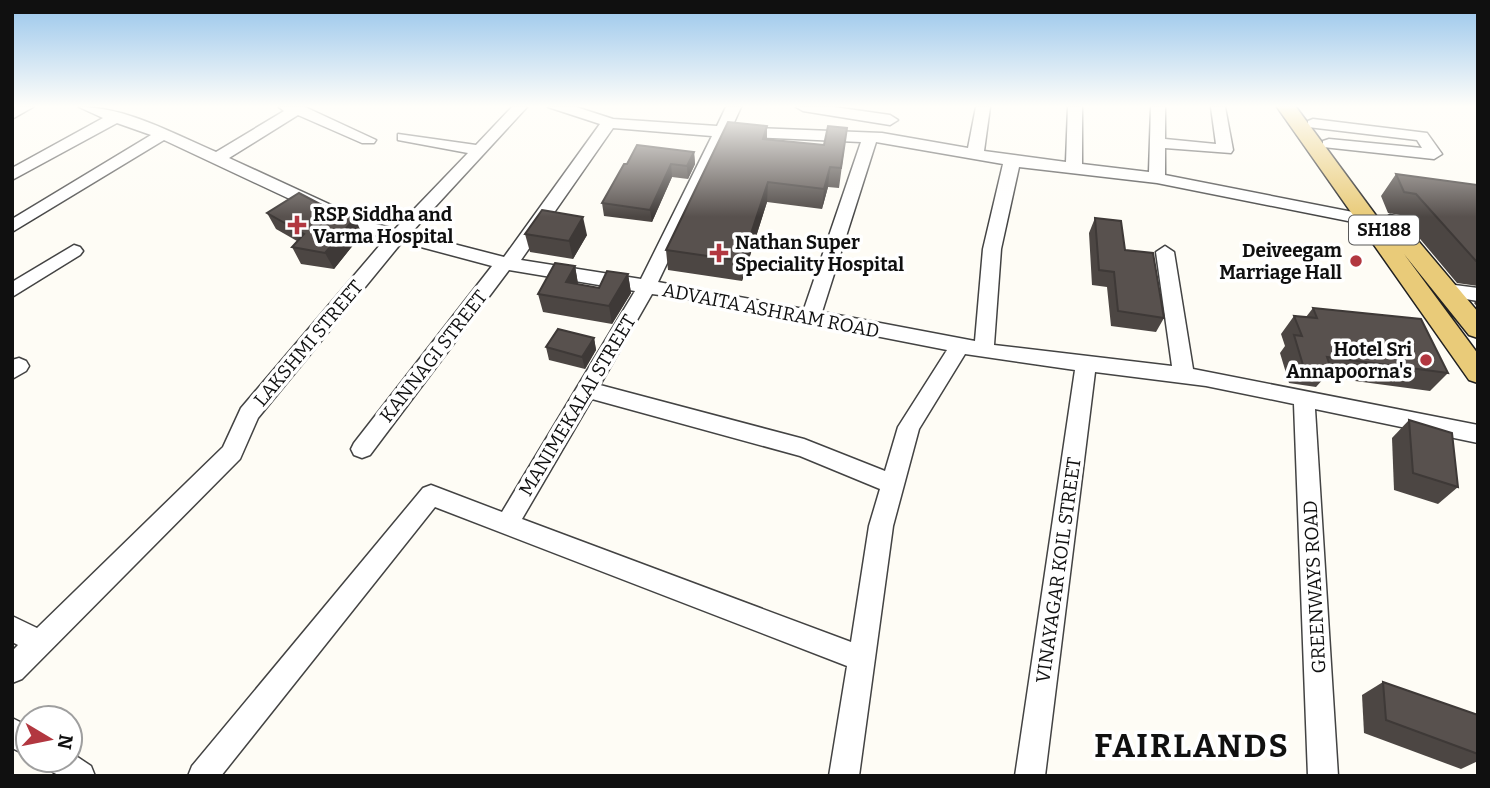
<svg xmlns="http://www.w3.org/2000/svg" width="1490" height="788" font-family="Bitter,serif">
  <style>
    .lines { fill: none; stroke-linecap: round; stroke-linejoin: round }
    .minor-casing { stroke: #434343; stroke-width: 3 }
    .major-casing { stroke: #212121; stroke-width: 3 }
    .minor { fill: #fff; fill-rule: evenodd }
    .major { fill: #e9cb79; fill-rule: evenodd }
    .wall { fill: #4c4643 }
    .shaded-wall { fill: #3e3937 }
    .building { fill: #58514e; stroke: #3e3937; stroke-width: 2 }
    .poi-dot { fill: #b23740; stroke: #fff; stroke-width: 2.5 }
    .labels { text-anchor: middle; stroke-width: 7; stroke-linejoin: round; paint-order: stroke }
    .shield { fill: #fff; stroke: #585858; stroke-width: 2 }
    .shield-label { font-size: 18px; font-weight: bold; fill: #101010 }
    .poi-label { font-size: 19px; font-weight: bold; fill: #101010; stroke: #fff; text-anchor: start }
    .street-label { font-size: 19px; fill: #101010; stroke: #fff }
    .near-district-label { font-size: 32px; font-weight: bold; letter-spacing: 2px; fill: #101010; stroke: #fff }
  </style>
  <rect width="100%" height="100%" fill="#fefcf5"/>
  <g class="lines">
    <defs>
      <g id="minor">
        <polygon points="15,107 33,107 12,119"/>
        <path d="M79 107C126 107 172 133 216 152L284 111 279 107H305L376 140 374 143H362L298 115 229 158 368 222 395 229 468 153 398 140V134L476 145 512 107H527L411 233 504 257 600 124 548 107H576L613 119 717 126 726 107H741L732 127 882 133 968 148 976 107H990L984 151 1066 162 1068 107H1082V164L1149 172 1151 107H1165V139L1216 144 1211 107H1225L1233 150 1231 153 1165 148V175L1368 215 1374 216 1377 220 1374 224 1368 225 1157 183 1019 167 1001 249 994 345 1172 366 1156 252 1165 246 1174 252 1193 369 1478 425V443L1315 409 1338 776H1308L1294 404 1206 386 1095 372 1045 776H1015L1075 370 965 354 919 429 893 526 859 776H829L847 666 435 507 221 776H188L192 766 423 488 431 485 502 512 635 291 509 270 370 455 362 458 354 455 351 449 354 443 492 266 402 242 258 418 240 459 22 679 12 683V651L18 645 12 642V616L37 628 223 447 241 408 386 238 356 230 164 140 12 232V219L151 135 117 123 12 180V168L103 118ZM613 128 712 136 641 279 521 260ZM728 136 861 142 804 309 658 282ZM876 142 1003 164 983 249 975 341 822 312ZM652 294 682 298 947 350 898 427 885 471 804 439 600 385ZM592 399 800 456 880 489 869 526 851 642 522 519Z"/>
        <polygon points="796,107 834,107 890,115 898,120 890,125 803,111"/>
        <polygon points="1313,119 1427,133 1442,154 1434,159 1323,147 1323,141 1329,139 1422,148 1417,140 1308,127 1308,121"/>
        <polygon points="74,245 80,247 83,251 80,255 12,297 12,282"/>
        <polygon points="1447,284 1478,288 1478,301 1440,295 1438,290 1440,285"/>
        <polygon points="19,358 26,361 29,366 26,371 12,379 12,360"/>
        <polygon points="12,718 28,726 28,756 12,748"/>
        <path d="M70 752 91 766 95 776C75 776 52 782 43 760H70Z"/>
      </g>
      <polygon id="major" points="1277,107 1296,107 1380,221 1390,215 1398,217 1478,312 1478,338 1469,335 1404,254 1478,354 1478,383 1469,380"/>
    </defs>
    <!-- minor casing -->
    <use href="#minor" class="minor-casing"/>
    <!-- major casing -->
    <use href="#major" class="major-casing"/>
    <!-- minor -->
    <use href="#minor" class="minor"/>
    <!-- major -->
    <use href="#major" class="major"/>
  </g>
  <!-- wall -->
  <g class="wall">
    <polygon points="847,128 839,188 828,187 822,209 767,202 742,281 668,270 666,250 767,140 824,145"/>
    <polygon points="694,152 695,164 688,179 672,177 652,222 604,216 602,203 627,164"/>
    <polygon points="1396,174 1478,185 1478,286 1457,283 1400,215 1388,213 1381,196"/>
    <polygon points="267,213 362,234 334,269 301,264 292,247 297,241 276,229"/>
    <polygon points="1095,218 1125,250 1164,318 1156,332 1111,326 1107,287 1092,285 1089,233"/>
    <polygon points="525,234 587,235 573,259 530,252"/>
    <polygon points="575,266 578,284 599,288 628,274 631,293 612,324 543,312 538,294"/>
    <polygon points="1478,299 1478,308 1474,303"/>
    <polygon points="1313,308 1448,373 1430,391 1325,377 1316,387 1289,383 1280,353 1285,346 1281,334 1294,316 1306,317"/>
    <polygon points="594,338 596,350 585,369 549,360 546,347"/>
    <polygon points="1409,420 1458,487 1438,504 1394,490 1392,438"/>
    <polygon points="1383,682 1478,715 1478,761 1461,769 1364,733 1362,695"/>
  </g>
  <!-- shaded-wall -->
  <g class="shaded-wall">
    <polygon points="767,126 767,146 763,139"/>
    <polygon points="694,152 695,164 688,179 687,166"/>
    <polygon points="671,164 672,177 652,222 650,210"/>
    <polygon points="830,167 828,187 822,209 824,189"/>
    <polygon points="768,182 767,202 742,281 742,261"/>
    <polygon points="583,217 587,235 573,259 569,241"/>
    <polygon points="355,218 362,234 334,269 325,253"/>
    <polygon points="575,266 578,284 570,301 566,282"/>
    <polygon points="628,274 631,293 612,324 609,306"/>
    <polygon points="594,338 596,350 585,369 582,357"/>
  </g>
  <!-- building -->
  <g class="building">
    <polygon points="728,122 767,126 763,139 824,145 828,126 847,128 841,168 830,167 824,189 768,182 742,261 666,250"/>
    <polygon points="637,145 694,152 687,166 671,164 650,210 602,203 624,164 627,164"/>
    <polygon points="1396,174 1478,185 1478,262 1476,261 1416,194 1404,192"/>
    <polygon points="299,193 337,213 355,218 325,253 292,247 304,234 267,213"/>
    <polygon points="542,210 583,217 569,241 525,234"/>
    <polygon points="1095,218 1121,221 1125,250 1153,253 1164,318 1118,311 1114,272 1099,270"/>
    <polygon points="555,263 575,266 566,282 599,288 607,271 628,274 609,306 538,294"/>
    <polygon points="1313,308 1421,319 1448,373 1327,357 1331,369 1303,365 1294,335 1302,336 1294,316 1317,318"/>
    <polygon points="558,329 594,338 582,357 546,347"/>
    <polygon points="1409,420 1452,433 1458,487 1413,473"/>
    <polygon points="1383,682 1478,715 1478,754 1386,720"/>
  </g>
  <!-- sky -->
  <linearGradient id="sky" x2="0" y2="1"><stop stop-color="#97c5eb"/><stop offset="0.49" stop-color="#fffefa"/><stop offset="1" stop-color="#fffefa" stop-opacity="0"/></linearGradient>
  <rect width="1490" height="217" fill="url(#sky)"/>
  <!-- markers -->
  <g class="poi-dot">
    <path d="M293.5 214.5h7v7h7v7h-7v7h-7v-7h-7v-7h7z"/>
    <path d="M715.5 242.5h7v7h7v7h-7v7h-7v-7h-7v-7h7z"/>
    <circle cx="1356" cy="261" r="7"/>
    <circle cx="1426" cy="360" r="7"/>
  </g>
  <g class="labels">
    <!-- shield labels -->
    <rect class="shield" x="1349" y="215.5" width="70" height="29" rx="5"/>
    <g class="shield-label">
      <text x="1384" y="236">SH188</text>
    </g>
    <!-- poi labels -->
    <g class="poi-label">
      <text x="313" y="221">RSP Siddha and<tspan x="313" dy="22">Varma Hospital</tspan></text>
      <text x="735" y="249">Nathan Super<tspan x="735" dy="22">Speciality Hospital</tspan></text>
      <text x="1342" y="257" text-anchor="end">Deiveegam<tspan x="1342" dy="22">Marriage Hall</tspan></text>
      <text x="1412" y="356" text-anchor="end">Hotel Sri<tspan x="1412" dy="22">Annapoorna's</tspan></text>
    </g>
    <!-- street labels -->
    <g class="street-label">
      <text transform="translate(771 310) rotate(11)" y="7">ADVAITA ASHRAM ROAD</text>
      <text transform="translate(308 343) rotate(-50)" y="7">LAKSHMI STREET</text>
      <text transform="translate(433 356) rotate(-52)" y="7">KANNAGI STREET</text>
      <text transform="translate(577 405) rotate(-59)" y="7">MANIMEKALAI STREET</text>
      <text transform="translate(1058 570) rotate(-82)" y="7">VINAYAGAR KOIL STREET</text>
      <text transform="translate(1314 587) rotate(-93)" y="7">GREENWAYS ROAD</text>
    </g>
    <!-- near-district labels -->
    <g class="near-district-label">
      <text x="1192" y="757">FAIRLANDS</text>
    </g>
  </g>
  <!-- border -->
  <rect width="1490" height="788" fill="none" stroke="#101010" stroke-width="28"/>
  <!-- north arrow -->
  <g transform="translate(49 739) rotate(100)"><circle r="33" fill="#ffffff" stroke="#9f9f9f" stroke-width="2"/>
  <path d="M0-5L12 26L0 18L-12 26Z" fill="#b23740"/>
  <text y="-10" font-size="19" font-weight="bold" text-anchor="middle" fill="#101010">N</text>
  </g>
</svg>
